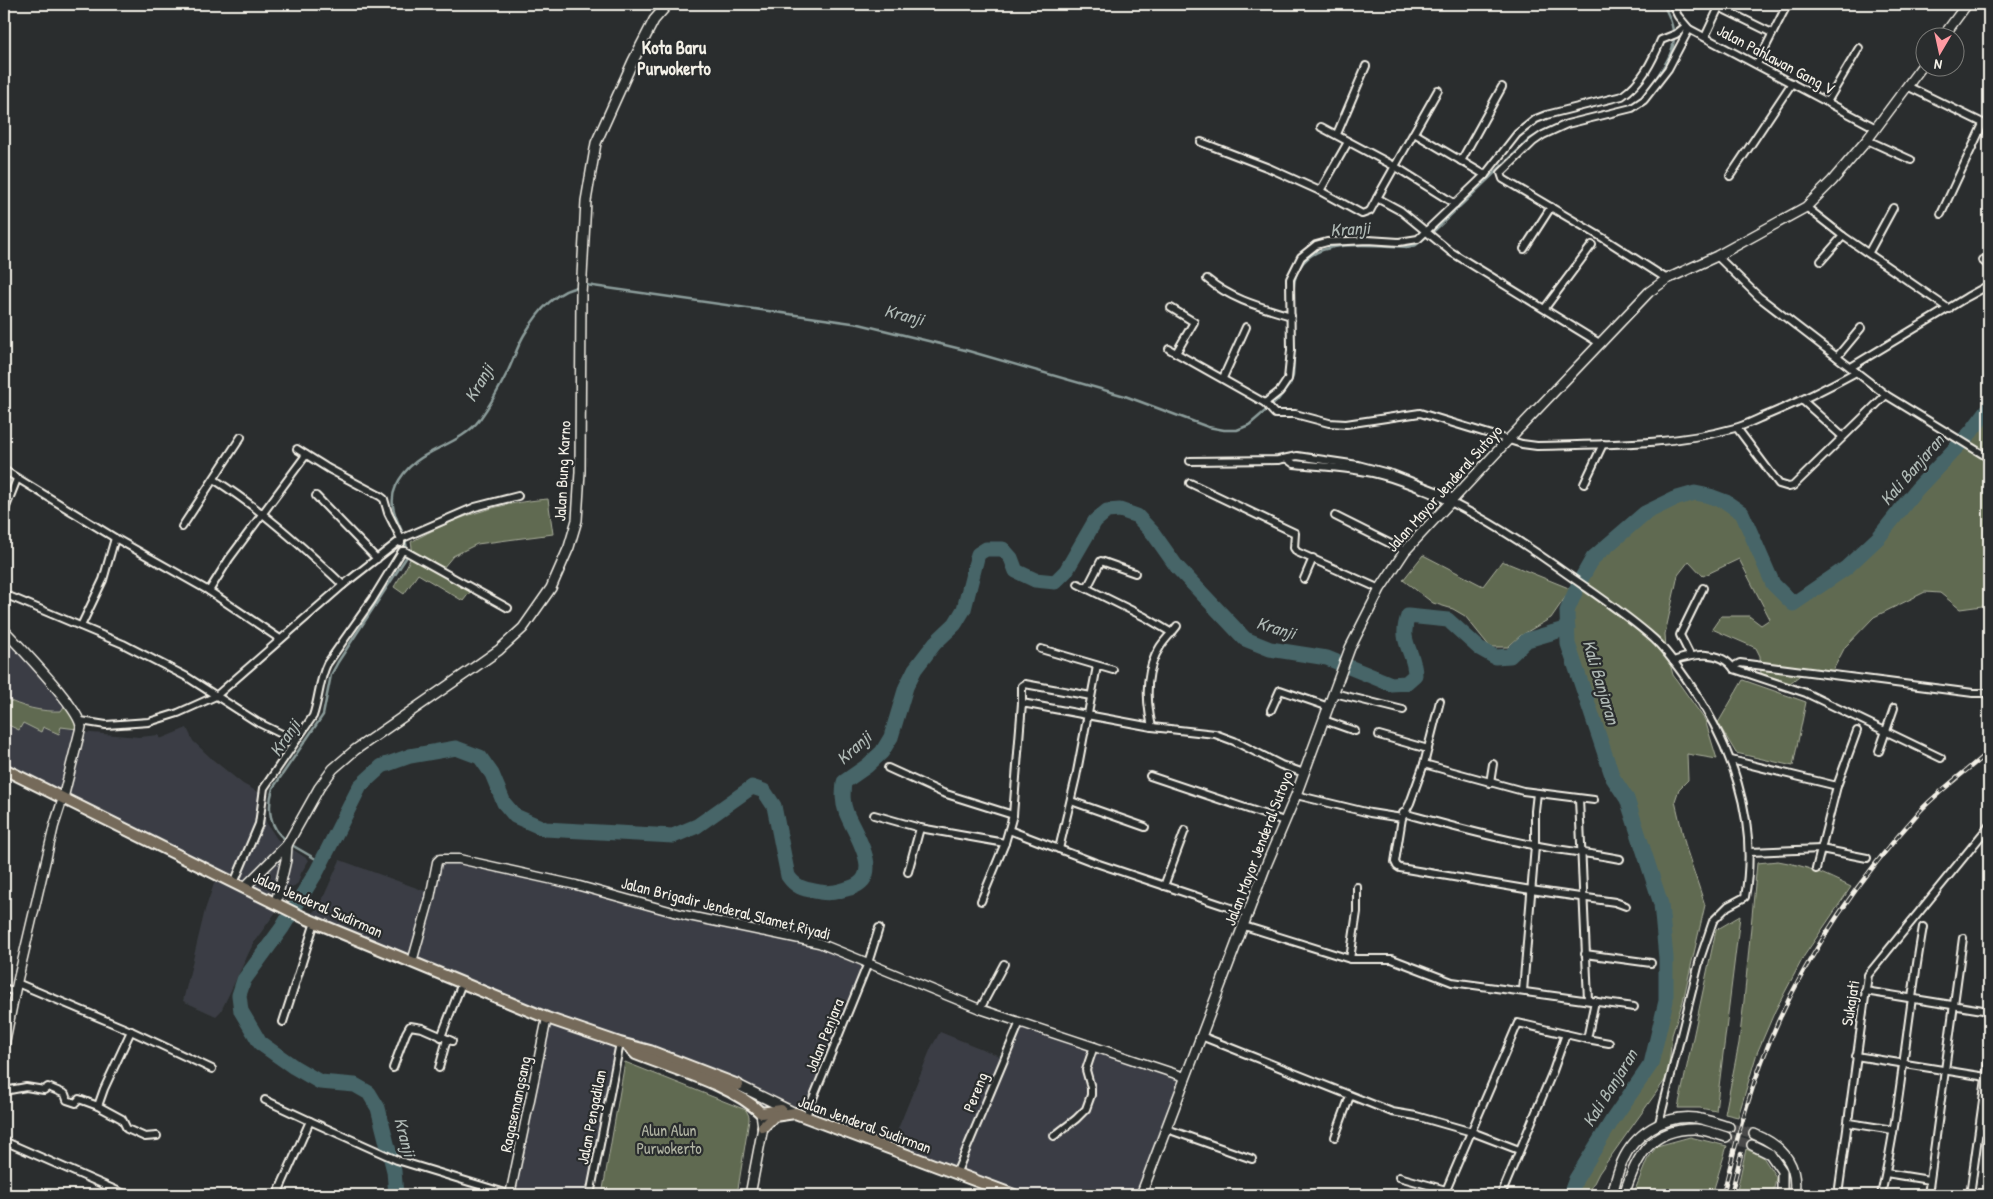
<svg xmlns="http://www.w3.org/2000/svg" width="1993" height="1199" font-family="'Patrick Hand',sans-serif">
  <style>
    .built { fill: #3b3e44 }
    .green { fill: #616b51; stroke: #aaae9c }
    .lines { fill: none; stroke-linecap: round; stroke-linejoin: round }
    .stream { stroke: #8c9d9b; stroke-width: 2.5 }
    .river { stroke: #476568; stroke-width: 15 }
    .secondary-tunnel { stroke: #484a4a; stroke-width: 9; stroke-dasharray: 9 4.5; stroke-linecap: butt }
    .minor-casing { stroke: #f4f1e8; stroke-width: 10 }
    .tertiary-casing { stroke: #f4f1e8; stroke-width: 11 }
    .secondary-casing { stroke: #f4f1e8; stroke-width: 12 }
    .primary-casing { stroke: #f4f1e8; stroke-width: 14 }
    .minor { stroke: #2a2d2e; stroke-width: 6 }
    .tertiary { stroke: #2a2d2e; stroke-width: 8 }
    .secondary { stroke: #2a2d2e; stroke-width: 9 }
    .primary { stroke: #746a5a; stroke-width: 10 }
    .rail-casing { stroke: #f4f1e8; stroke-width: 4.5 }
    .rail { stroke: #2a2d2e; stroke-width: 2.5; stroke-dasharray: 8; stroke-linecap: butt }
    .labels { text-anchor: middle; stroke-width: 4.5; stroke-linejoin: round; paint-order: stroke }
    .street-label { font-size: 16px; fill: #f4f1e8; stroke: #2a2d2e }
    .park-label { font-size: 16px; fill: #b2b5a4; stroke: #2a2d2e }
    .neighbourhood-label { font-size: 18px; font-weight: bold; fill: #f4f1e8; stroke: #2a2d2e }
    .water-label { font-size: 18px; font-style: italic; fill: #afb9b5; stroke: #2a2d2e }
  </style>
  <rect width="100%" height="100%" fill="#2a2d2e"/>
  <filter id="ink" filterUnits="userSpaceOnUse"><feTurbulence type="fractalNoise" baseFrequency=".02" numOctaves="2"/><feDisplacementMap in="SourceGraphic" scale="10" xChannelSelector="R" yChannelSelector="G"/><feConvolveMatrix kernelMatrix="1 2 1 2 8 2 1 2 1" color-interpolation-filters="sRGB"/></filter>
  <g filter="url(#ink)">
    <!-- built -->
    <g class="built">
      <polygon points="4,630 67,702 80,732 139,737 159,735 160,739 187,728 193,741 212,759 243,784 265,796 263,810 266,822 277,839 309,860 301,873 298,883 287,892 281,905 254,942 221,1011 216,1016 183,1001 205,910 217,875 4,769"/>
      <polygon points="459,859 684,915 819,943 864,962 849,1015 805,1118 761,1113 750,1103 620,1043 593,1195 510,1195 547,1018 305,918 319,907 340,860 425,891 430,897 437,862"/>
      <polygon points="1016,1022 1181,1077 1136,1195 1016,1195 891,1146 931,1048 940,1032 1002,1057"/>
    </g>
    <!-- green -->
    <g class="green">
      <polygon points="1989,408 1989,602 1982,606 1960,609 1940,593 1925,592 1874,617 1845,647 1830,676 1807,670 1786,686 1761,676 1760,656 1756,648 1712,629 1721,616 1749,616 1761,625 1770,619 1739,559 1703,576 1689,561 1678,575 1665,634 1666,648 1673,675 1705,720 1717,759 1687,754 1688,780 1679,789 1675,801 1686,848 1705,905 1683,1001 1672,1035 1668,1076 1599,1173 1588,1195 1570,1195 1576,1179 1613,1119 1651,1064 1666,1001 1666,958 1661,904 1627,799 1613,778 1568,644 1567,611 1580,581 1593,558 1645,513 1674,499 1695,493 1710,496 1726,502 1742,513 1773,584 1793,604 1846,568 1879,537 1917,489 1971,432"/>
      <path d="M548 499 553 534 477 544 453 556 443 568 474 587 463 601 418 574 404 594 394 587C401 574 416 558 411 542 455 517 497 503 548 499Z"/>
      <polygon points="1423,555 1483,586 1502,561 1571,589 1551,618 1520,636 1508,647 1490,647 1465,616 1453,609 1433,603 1403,580"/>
      <polygon points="1743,680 1806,702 1793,766 1736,753 1718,723"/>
      <path d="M4 698C22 707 41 712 61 711L67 702 81 720 77 729 61 727 59 734 43 727 41 732 23 723 19 730 4 723Z"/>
      <path d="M1778 861C1808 866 1824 874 1851 887L1804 956 1775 1011 1757 1053 1738 1117 1725 1114 1739 1043 1744 1001 1757 863Z"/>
      <polygon points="1740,916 1716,1111 1700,1108 1678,1108 1716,930"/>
      <polygon points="625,1062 746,1110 749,1116 749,1120 737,1195 602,1195"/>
      <polygon points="1690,1137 1727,1146 1712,1195 1633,1195 1647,1160 1657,1146"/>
      <polygon points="1746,1149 1763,1157 1776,1177 1773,1195 1736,1195"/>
    </g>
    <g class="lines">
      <!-- stream -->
      <g class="stream">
        <path d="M1652 85C1673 52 1683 41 1663 4"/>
        <path d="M1294 321C1294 308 1292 292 1295 279 1305 234 1373 246 1407 247L1416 245 1435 230 1530 139 1545 130 1566 122"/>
        <path d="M286 840C269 828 267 807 273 788L323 715 331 675 338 662 406 558C412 533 383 514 396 486 414 447 457 450 480 419 490 405 499 389 507 373 513 361 517 347 524 335 539 310 556 289 586 285L859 324 965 350 1125 396 1208 427 1224 430H1237L1249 425 1277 401 1290 384 1293 376 1294 354"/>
        <polyline points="290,844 321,862"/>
      </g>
      <!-- river -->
      <g class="river">
        <path d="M396 1195 394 1171 378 1108 369 1093 355 1085 320 1082 294 1067 260 1043 241 1011 239 995 244 980 282 928 317 871 360 786 382 766 410 756 456 748 480 757 492 774 504 803 515 816 545 829 673 836 697 826 752 787 764 791 774 806 788 876C797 889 805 889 820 892 832 894 839 891 850 888 887 876 853 832 846 812 842 801 843 793 844 782L867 766 882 752 891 737 906 687 915 669 935 643 955 624 964 609 978 554 986 549H1003L1011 558 1016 571 1035 580 1055 582 1066 571 1095 521 1107 511 1120 510 1137 516 1153 533 1177 567 1245 639 1270 649 1327 658 1391 684 1406 683 1415 675C1415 651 1398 643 1408 616L1448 620 1479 648 1495 657 1510 656 1527 640 1568 628"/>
        <polyline points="1570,1195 1576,1179 1613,1119 1651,1064 1666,1001 1666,958 1661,904 1627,799 1613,778 1568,644 1567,611 1580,581 1593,558 1645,513 1674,499 1695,493 1710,496 1726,502 1742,513 1773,584 1793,604 1846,568 1879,537 1917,489 1971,432 1989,408"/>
      </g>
      <!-- secondary-tunnel -->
      <g class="secondary-tunnel">
        <polyline points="1729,1127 1754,1134"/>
        <polyline points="1726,1137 1752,1145"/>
      </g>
      <defs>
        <g id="minor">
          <polyline points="1672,4 1678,16 1689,29 1876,128"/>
          <polyline points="1719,7 1772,33"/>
          <polyline points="1705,37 1720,5"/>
          <polyline points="1757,64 1787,5"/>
          <polyline points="1907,86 1989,126"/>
          <polyline points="1827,102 1859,48"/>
          <polyline points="1321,127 1396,167 1455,204"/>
          <polyline points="1414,133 1485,175"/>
          <polyline points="1337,134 1366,66"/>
          <polyline points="1867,140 1911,160"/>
          <polyline points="1201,142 1269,168 1320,191 1362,214 1370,211 1377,198 1401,211 1451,252 1601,344"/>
          <polyline points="1461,161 1502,87"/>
          <polyline points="1730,176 1792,83"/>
          <polyline points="1320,191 1348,142"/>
          <polyline points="1377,198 1438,90"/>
          <polyline points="1806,207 1843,236 1949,309"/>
          <polyline points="1941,214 1983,124"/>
          <polyline points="1524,249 1551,207"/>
          <polyline points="1869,252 1893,208"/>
          <polyline points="1717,256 1759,297 1886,395 1989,458"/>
          <polyline points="1982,260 1989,266"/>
          <polyline points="1821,261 1843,236"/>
          <path d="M1207 279C1232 300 1261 307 1291 316"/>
          <polyline points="1667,279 1603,238 1503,179 1501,173 1533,142 1543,135 1567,124 1632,108 1644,100 1668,69 1689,29"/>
          <polyline points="1171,308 1194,322 1176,353"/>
          <polyline points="1545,308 1592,245"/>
          <path d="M1169 349 1265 403 1275 414H1295L1329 423 1346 424 1420 413 1522 444 1537 446C1603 444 1671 446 1735 428 1743 426 1751 422 1760 418 1793 405 1825 389 1856 372"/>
          <polyline points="1837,357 1861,328"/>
          <polyline points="1851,367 1967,297 1989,285"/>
          <polyline points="1223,378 1246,327"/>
          <polyline points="1802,400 1842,436"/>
          <path d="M1265 403 1280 391 1288 379 1291 350 1290 279 1301 257 1316 245 1327 242 1368 240 1399 242 1418 239 1485 175 1517 134 1536 119 1546 115 1622 96C1642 82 1652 62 1661 40L1676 34 1686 26"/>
          <polyline points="1737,428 1779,484 1789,487 1793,486 1886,395"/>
          <polyline points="297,449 329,469 380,496 384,499 388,513 401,539 401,543"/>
          <path d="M1287 459 1294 464C1326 467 1360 468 1391 478 1451 497 1506 531 1557 567 1589 590 1624 612 1654 639 1667 651 1677 666 1687 680 1731 743 1759 820 1745 897L1728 906 1713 921 1700 959 1659 1123"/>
          <polyline points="1190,461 1278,460 1297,456 1358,465 1392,474 1454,498"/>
          <polyline points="4,470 115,538 209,591 280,639"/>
          <path d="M215 480C262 510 302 546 343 585"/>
          <polyline points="1190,483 1295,533 1294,548 1297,552 1380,589"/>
          <polyline points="1584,484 1603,444"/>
          <polyline points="316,496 377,559"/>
          <polyline points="4,512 17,479"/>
          <polyline points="1335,516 1405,551"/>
          <polyline points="182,527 241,437"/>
          <polyline points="1304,579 1313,558"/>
          <polyline points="1078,584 1145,617 1172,633"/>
          <polyline points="1087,588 1101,561 1135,573"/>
          <polyline points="209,591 229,559 306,455"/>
          <polyline points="4,594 123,644 187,677 257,722 296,741"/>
          <polyline points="81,626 103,580 115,538"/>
          <polyline points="1041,649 1113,670"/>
          <polyline points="1690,655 1680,635 1703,588"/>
          <path d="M1673 661C1694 654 1720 649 1734 669L1806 693 1941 758"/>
          <polyline points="1734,669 1736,665 1740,663 1973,693 1989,693"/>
          <polyline points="1334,693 1403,710"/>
          <polyline points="1022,703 1022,686 1025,684 1091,696"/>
          <polyline points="1271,710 1280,690 1329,707"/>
          <polyline points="1324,720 1355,731"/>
          <polyline points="81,721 106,725 149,722 178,713 216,696 343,585 403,538 475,507 518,496"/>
          <path d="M1152 727C1146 701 1145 670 1160 647 1165 639 1172 633 1177 626"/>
          <polyline points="1379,735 1428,749"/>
          <polyline points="1879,751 1894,708"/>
          <polyline points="1731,760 1837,786"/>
          <polyline points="1424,764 1523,791 1594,800"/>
          <polyline points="888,768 943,793 1013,815"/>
          <polyline points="1150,776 1284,821"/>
          <polyline points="1490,783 1493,764"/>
          <polyline points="1296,795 1370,813 1402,818 1410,803 1424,764 1440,701"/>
          <polyline points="1579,799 1588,1000"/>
          <polyline points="1071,801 1145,827"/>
          <path d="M1403 813C1447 825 1489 837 1533 845 1562 851 1591 853 1620 859"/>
          <polyline points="874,815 920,828 1005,843"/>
          <polyline points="1402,818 1395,862 1397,866 1400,868 1531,890 1615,902 1626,906"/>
          <polyline points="1009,830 1093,862 1249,914"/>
          <polyline points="1059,849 1076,777 1097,666"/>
          <polyline points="1750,852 1821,849 1867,858"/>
          <polyline points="1816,869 1837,786 1857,731"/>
          <polyline points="908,872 920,828"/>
          <path d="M234 883 259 824 264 788 313 716C319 699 319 680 327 664L372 600 402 551H405L508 608"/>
          <polyline points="1164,886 1185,830"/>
          <polyline points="981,901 1005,843 1013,815 1022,703 1152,727 1215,734 1234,741 1281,765 1304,773"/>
          <polyline points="1244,926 1350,959 1392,959 1452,982 1634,1007"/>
          <polyline points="1585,954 1651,963"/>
          <polyline points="1350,959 1357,912 1357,887"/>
          <polyline points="17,983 131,1031 212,1069"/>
          <polyline points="4,988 15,992"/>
          <polyline points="1523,991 1535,846 1535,811 1537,793"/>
          <polyline points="1865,991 1989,1011"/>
          <polyline points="980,1009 1004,964"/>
          <polyline points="283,1022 315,922"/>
          <polyline points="131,1031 104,1089 98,1106 122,1119 127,1129 145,1137 157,1136"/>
          <polyline points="1201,1036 1392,1112 1416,1116 1472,1132 1519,1150"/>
          <polyline points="441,1037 462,983"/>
          <polyline points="1587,1039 1609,1043"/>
          <polyline points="1856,1056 1986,1077"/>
          <polyline points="393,1068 406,1033 410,1026 422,1028 452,1041"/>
          <polyline points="439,1068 447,1039"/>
          <polyline points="4,1091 26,1087 44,1090 48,1087 65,1094 67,1100 76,1103 79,1099 98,1106"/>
          <polyline points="265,1100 310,1121"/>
          <polyline points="805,1118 868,963 879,928"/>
          <polyline points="1849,1123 1893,1130"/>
          <polyline points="1167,1129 1252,1159"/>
          <polyline points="1979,1131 1989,1133"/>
          <polyline points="1054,1136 1076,1119 1086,1109 1091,1095 1091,1088 1086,1070 1094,1046"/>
          <polyline points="1335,1137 1350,1096"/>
          <polyline points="4,1141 127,1195"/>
          <polyline points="1886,1173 1929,1180"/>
          <polyline points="956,1174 1020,1022"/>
          <polyline points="1399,1177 1446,1190"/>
          <polyline points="277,1195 310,1121 397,1160 512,1195"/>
          <polyline points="590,1195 620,1043"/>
          <polyline points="1444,1195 1518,1023 1587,1039 1595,1001"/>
          <polyline points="1501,1195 1553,1071 1566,1034"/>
          <polyline points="1838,1195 1868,975 1989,826"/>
          <path d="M1881 1195C1901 1107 1907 1016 1923 927"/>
          <polyline points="1928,1195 1963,938"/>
          <polyline points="1970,1195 1989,1057"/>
        </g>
        <g id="tertiary">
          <polyline points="412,962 430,898 437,862 440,859 459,859 576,885 684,915 819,943 980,1009 1185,1077"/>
          <polyline points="4,1048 17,983 54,826 63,798"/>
          <polyline points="510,1195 547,1018"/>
        </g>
        <g id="secondary">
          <polyline points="1942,38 1967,4"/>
          <path d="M4 630C19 646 80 709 81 727L63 798"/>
          <polyline points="244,888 287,845 319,788 333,769 355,750 475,667 499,650 523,628 551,588 569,547 577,520 580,472 581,295 586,201 596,143 633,61 654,20 668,4"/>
          <polyline points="276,903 286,860 287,845"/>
          <polyline points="738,1085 795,1113"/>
          <path d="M1754 1134C1781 1145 1799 1163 1794 1195"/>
          <polyline points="1752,1145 1770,1154 1782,1171 1782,1195"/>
          <polyline points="750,1195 763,1127 761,1113"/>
          <polyline points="1141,1195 1265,868 1296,795 1350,648 1380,589 1405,551 1508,440 1649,292 1667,279 1717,256 1806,207 1832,181 1867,140 1926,61"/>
          <path d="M1612 1195C1615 1184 1617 1173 1622 1162 1634 1134 1665 1114 1696 1118 1707 1120 1718 1124 1729 1127"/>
          <path d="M1624 1195C1636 1157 1650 1128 1696 1129 1706 1130 1717 1134 1726 1137"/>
        </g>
        <g id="primary">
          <polyline points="4,769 305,918 547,1018 620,1043 650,1051 738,1085"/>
          <path d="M628 1046 636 1054C673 1069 733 1085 761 1113L781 1110"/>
          <polyline points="763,1127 774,1116 795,1113 1014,1195"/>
        </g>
      </defs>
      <!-- minor casing -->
      <use href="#minor" class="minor-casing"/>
      <!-- tertiary casing -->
      <use href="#tertiary" class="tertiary-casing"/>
      <!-- secondary casing -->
      <use href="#secondary" class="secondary-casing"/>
      <!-- primary casing -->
      <use href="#primary" class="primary-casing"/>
      <!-- minor -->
      <use href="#minor" class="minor"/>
      <!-- tertiary -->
      <use href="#tertiary" class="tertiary"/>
      <!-- secondary -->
      <use href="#secondary" class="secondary"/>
      <!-- primary -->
      <use href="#primary" class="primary"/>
      <defs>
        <g id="rail">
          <path d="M1723 1195C1737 1137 1753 1077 1778 1022 1813 945 1864 873 1920 811 1941 789 1967 771 1989 751"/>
          <polyline points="1731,1195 1741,1154"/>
        </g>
      </defs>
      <!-- rail casing -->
      <use href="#rail" class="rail-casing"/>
      <!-- rail -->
      <use href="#rail" class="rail"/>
    </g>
  </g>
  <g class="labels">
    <!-- street labels -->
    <g class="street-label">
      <text transform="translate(1776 59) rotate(28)" y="6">Jalan Pahlawan Gang V</text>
      <text transform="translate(562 471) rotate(-87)" y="6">Jalan Bung Karno</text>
      <text transform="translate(1444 488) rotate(-48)" y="6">Jalan Mayor Jenderal Sutoyo</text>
      <text transform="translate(1258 848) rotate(-69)" y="6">Jalan Mayor Jenderal Sutoyo</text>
      <text transform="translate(318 904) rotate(24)" y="6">Jalan Jenderal Sudirman</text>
      <text transform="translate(726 908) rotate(14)" y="6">Jalan Brigadir Jenderal Slamet Riyadi</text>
      <text transform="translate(1850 1003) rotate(-81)" y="6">Sukajati</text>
      <text transform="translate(824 1035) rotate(-68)" y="6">Jalan Penjara</text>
      <text transform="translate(975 1092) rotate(-68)" y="6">Pereng</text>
      <text transform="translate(515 1104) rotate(-78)" y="6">Ragasemangsang</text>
      <text transform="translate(591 1117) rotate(-79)" y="6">Jalan Pengadilan</text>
      <text transform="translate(865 1124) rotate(20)" y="6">Jalan Jenderal Sudirman</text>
    </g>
    <!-- park labels -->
    <g class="park-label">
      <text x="669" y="1136">Alun Alun<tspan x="669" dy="18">Purwokerto</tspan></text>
    </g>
    <!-- neighbourhood labels -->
    <g class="neighbourhood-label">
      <text x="674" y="54">Kota Baru<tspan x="674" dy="21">Purwokerto</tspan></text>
    </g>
    <!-- water labels -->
    <g class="water-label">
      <text transform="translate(1350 229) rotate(-4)" y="6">Kranji</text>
      <text transform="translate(904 315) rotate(14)" y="6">Kranji</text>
      <text transform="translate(479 383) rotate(-60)" y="6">Kranji</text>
      <text transform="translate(1912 470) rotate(-49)" y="6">Kali Banjaran</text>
      <text transform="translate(1276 628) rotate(17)" y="6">Kranji</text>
      <text transform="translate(1601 682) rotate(73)" y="6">Kali Banjaran</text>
      <text transform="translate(285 738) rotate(-56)" y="6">Kranji</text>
      <text transform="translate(854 748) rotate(-42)" y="6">Kranji</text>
      <text transform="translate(1610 1088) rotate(-58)" y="6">Kali Banjaran</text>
      <text transform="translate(405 1137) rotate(75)" y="6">Kranji</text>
    </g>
  </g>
  <!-- margin -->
  <rect width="1993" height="1199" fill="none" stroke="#2a2d2e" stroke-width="20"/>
  <rect x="10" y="10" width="1973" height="1179" fill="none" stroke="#f4f1e8" stroke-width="2" filter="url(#ink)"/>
  <!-- north arrow -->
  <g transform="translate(1940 52) rotate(189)"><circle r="24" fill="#2a2d2e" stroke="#7b7b78"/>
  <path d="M0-4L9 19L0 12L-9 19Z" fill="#ff9aa2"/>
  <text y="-8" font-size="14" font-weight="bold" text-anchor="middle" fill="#f4f1e8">N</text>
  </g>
</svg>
